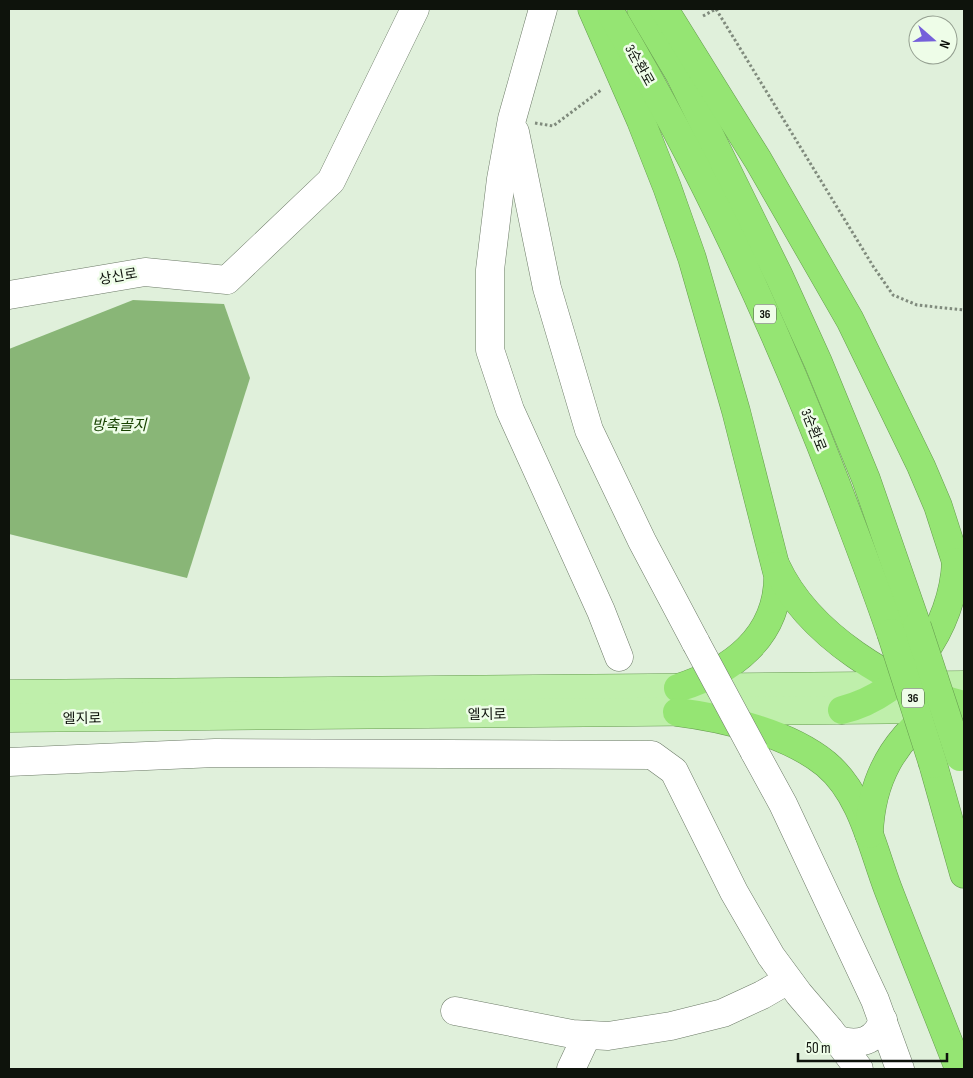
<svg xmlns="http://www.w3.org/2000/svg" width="973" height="1078" font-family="'Sofia Sans Condensed','Noto Sans KR',sans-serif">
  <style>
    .water { fill: #89b677 }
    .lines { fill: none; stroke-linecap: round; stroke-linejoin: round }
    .minor-casing { stroke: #6c7a67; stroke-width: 29 }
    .major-casing { stroke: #669c4f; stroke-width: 29 }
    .highway-casing { stroke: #669c4f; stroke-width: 29 }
    .path { stroke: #808b7d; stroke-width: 3; stroke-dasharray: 2.5 2.5; stroke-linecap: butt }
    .minor { stroke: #fff; stroke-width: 28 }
    .major { stroke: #bfefab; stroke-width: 28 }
    .highway { stroke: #95e573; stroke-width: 28 }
    .minor-bridge-casing { stroke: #6c7a67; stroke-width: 29; stroke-linecap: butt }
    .highway-bridge-casing { stroke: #669c4f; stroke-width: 29; stroke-linecap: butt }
    .minor-bridge { stroke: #fff; stroke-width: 28 }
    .highway-bridge { stroke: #95e573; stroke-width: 28 }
    .labels { text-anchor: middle; stroke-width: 5; stroke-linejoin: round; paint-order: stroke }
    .shield { fill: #eefde8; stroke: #51594e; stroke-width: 1 }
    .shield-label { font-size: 12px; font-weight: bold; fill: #0e130c }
    .street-label { font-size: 14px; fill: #0e130c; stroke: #eefde8 }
    .water-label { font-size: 15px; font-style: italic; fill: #174200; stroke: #eefde8 }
  </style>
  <rect width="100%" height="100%" fill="#e0f0db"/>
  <!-- water -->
  <polygon class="water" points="133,300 224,304 250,378 187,578 9,534 9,349"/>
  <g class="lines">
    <defs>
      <g id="minor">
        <polyline points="543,9 512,119 501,179 490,270 490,350 510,410 601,611 619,657"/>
        <polyline points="515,132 547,288 589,430 642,541 696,643"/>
        <polyline points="9,295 145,272 227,280 331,181 415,9"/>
        <polyline points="754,751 783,804 875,1000 900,1069"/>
        <polyline points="9,762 215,753 652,755 674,771 734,892 771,956 799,994 829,1029 859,1069"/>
        <polyline points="455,1011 572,1034 608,1036 671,1026 723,1013 762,995 788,980"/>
        <path d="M838 1040C858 1046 876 1042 883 1020"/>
        <polyline points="571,1069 587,1035"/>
      </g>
      <g id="major">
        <polyline points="9,694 964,685"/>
        <polyline points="9,718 937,709"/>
      </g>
      <g id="highway">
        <path d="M592 9 641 121 667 187 692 258 736 411 778 576C778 637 732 671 678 688"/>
        <polyline points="641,9 680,75 779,276 818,362 866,479 917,626"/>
        <polyline points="664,9 758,160 850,320 921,466 938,506 956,562 964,583"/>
        <path d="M613 17C701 165 774 323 836 484 855 534 874 583 891 633"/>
        <path d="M776 566C808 635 893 687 964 705"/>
        <path d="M842 710C908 694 953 627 956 562"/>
        <path d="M677 712C725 718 788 733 826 764 862 794 872 847 888 889 911 949 936 1009 959 1069"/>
        <polyline points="933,764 964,874"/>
        <path d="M869 834C871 780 893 739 938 708"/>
      </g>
    </defs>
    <!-- minor casing -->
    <use href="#minor" class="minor-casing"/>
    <!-- major casing -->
    <use href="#major" class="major-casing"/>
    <!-- highway casing -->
    <use href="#highway" class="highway-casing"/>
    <!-- path -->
    <g class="path">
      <polyline points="703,16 716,9 873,266 893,295 917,305 964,310"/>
      <polyline points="535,123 553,126 601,90"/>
    </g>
    <!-- minor -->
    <use href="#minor" class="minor"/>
    <!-- major -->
    <use href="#major" class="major"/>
    <!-- highway -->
    <use href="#highway" class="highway"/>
    <defs>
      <polyline id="minor-bridge" points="696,643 754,751"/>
      <g id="highway-bridge">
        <polyline points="917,626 960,757"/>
        <polyline points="891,633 933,764"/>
      </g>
    </defs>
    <!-- minor-bridge casing -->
    <use href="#minor-bridge" class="minor-bridge-casing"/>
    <!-- highway-bridge casing -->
    <use href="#highway-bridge" class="highway-bridge-casing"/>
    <!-- minor-bridge -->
    <use href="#minor-bridge" class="minor-bridge"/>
    <!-- highway-bridge -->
    <use href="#highway-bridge" class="highway-bridge"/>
  </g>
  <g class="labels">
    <!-- shield labels -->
    <g class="shield">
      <rect x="754" y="304.5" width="22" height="19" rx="4"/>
      <rect x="902" y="688.5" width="22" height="19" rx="4"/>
    </g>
    <g class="shield-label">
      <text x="765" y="318">36</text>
      <text x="913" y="702">36</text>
    </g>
    <!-- street labels -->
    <g class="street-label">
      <text transform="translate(640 65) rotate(61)" y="5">3순환로</text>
      <text transform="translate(118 276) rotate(-10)" y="5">상신로</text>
      <text transform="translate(814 430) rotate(68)" y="5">3순환로</text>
      <text transform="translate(487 714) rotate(-1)" y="5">엘지로</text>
      <text transform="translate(82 718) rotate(-1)" y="5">엘지로</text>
    </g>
    <!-- water labels -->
    <g class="water-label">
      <text x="119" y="430">방축골지</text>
    </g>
  </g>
  <!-- border -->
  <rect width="973" height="1078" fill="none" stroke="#0e130c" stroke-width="20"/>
  <!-- north arrow -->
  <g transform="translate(933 40) rotate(110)"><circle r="24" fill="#eefde8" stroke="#949f90"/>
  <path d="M0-4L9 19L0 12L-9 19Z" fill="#7560da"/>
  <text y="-8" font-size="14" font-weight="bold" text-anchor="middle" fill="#0e130c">N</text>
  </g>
  <!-- scale -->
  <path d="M798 1053v8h149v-8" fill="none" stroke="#0e130c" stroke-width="2.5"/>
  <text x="806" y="1053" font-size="15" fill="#0e130c" stroke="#eefde8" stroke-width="4" paint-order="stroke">50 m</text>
</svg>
